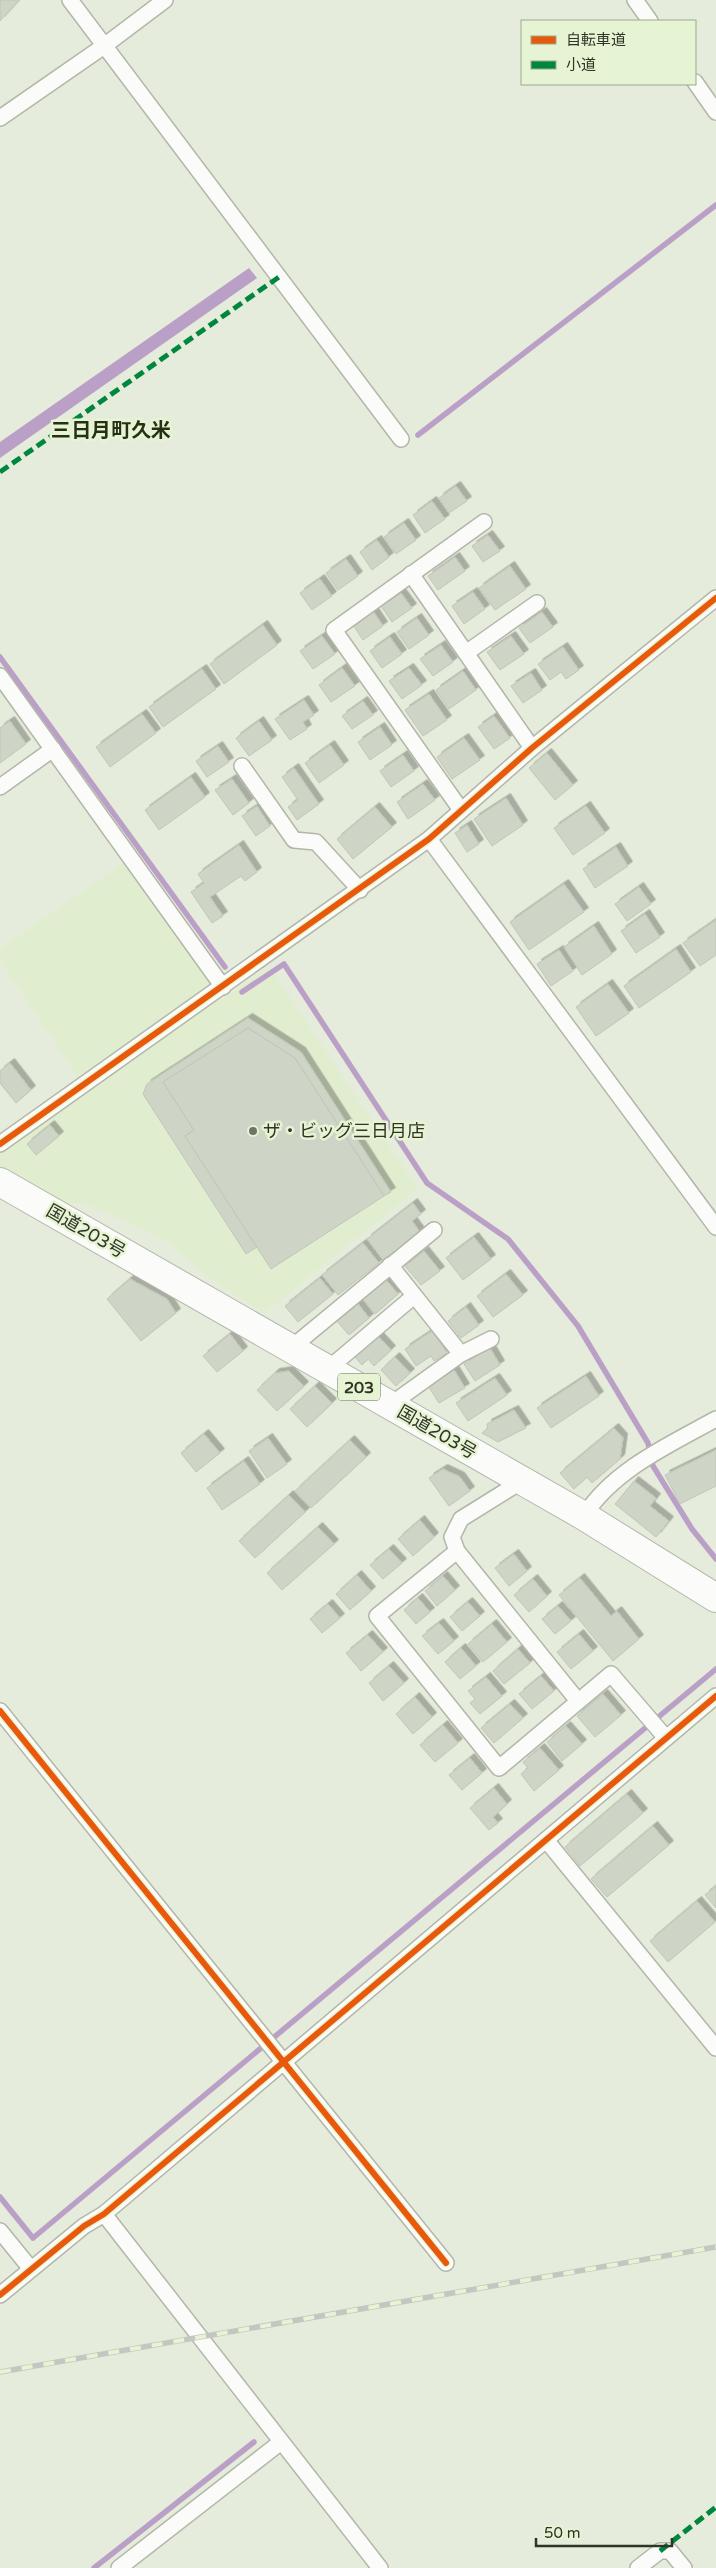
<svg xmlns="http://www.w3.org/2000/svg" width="716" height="2568" font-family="'Varela Round','Noto Sans JP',sans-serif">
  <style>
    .built { fill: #e1edcf }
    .water { fill: #ba9fc6 }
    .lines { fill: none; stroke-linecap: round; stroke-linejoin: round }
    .stream { stroke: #ba9fc6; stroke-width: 5.5 }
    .building { fill: #ced4c6; stroke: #c0c6b8; filter: url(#shadow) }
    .street-casing { stroke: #b2b7aa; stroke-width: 18 }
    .highway-casing { stroke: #b2b7aa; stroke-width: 30 }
    .street { stroke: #fbfcfa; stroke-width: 15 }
    .highway { stroke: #fbfcfa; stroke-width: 28 }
    .rail-casing { stroke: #c4c6c1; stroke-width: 5.5 }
    .rail { stroke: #e6f4d3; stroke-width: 4; stroke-dasharray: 11; stroke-linecap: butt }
    .quiet { stroke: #00873e; stroke-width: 5; stroke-dasharray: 10 5; stroke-linecap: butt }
    .cycleway-casing { stroke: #e6f4d3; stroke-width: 9 }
    .cycleway { stroke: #e8590c; stroke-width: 6 }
    .poi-dot { fill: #6f7466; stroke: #e6f4d3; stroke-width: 2 }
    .labels { text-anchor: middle; stroke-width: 5; stroke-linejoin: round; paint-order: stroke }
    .shield { fill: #e6f4d3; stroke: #666e5b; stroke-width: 1 }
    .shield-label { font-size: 16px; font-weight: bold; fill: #2f3427 }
    .poi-label { font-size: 18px; fill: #2f3427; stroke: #e6f4d3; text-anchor: start }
    .street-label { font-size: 18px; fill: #2f3427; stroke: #e6f4d3 }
    .quarter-label { font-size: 20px; font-weight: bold; fill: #263016; stroke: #e6f4d3 }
  </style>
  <defs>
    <filter id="shadow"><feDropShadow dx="4.5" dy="-4.5" stdDeviation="0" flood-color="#0004"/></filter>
  </defs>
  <rect width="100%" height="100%" fill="#e5ecdb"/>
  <!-- built -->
  <polygon class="built" points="125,862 222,999 270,967 418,1189 264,1313 204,1275 166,1240 84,1203 65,1203 0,1167 0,1155 87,1090 0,961 0,949"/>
  <!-- water -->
  <polygon class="water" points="249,268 257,278 0,458 0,442"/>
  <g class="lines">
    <!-- stream -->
    <g class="stream">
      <polyline points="418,435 716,205"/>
      <polyline points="0,657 225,967"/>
      <polyline points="242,992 284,964 427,1183 508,1239 578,1326 648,1443 653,1466 692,1529 716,1559"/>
      <polyline points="0,2197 33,2238 716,1669"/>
      <polyline points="94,2568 254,2442"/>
    </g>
  </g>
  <!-- building -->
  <g class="building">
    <polygon points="0,0 19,0 0,21"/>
    <polygon points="456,486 467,501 449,513 439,498"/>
    <polygon points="432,501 445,519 425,533 413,515"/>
    <polygon points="404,523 416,540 396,554 384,537"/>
    <polygon points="488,535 500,551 483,562 472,546"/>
    <polygon points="377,540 389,557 372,570 360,552"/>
    <polygon points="455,557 465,571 438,590 428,576"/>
    <polygon points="346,559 358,576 338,590 326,573"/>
    <polygon points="510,566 526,589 495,610 479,588"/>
    <polygon points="320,579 332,596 312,610 300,593"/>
    <polygon points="473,592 485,609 464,624 452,606"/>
    <polygon points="401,593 412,608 392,622 381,606"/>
    <polygon points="373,611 383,626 363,640 353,625"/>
    <polygon points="542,612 553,627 530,643 519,628"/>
    <polygon points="417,618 429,635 409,649 397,632"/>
    <polygon points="263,625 277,645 224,684 210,664"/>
    <polygon points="322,636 335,654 313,669 300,651"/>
    <polygon points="511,636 524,654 500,670 487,652"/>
    <polygon points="390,637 402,654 382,668 370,651"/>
    <polygon points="441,645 453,662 433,676 420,659"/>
    <polygon points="563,647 579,670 566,679 561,672 550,680 538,664"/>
    <polygon points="342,668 355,686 331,702 319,685"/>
    <polygon points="409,668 422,685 402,699 389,681"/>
    <polygon points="202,669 216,689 163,727 149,707"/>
    <polygon points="463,671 476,690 449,709 436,690"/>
    <polygon points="531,673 542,690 523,703 511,686"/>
    <polygon points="429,694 447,720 423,736 405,710"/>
    <polygon points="304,700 314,715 303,722 307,729 290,740 275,719"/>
    <polygon points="363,701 373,715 352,729 342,716"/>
    <polygon points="142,714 156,733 110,767 96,747"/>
    <polygon points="494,716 510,738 494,749 478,727"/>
    <polygon points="10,721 26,744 0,763 0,728"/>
    <polygon points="259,721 272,740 249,756 236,738"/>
    <polygon points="380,727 392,745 370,760 358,742"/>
    <polygon points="464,738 480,760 452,779 437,757"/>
    <polygon points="330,745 344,765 319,783 305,763"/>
    <polygon points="218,746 229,762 207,777 196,761"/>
    <polygon points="547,753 573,785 555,800 529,768"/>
    <polygon points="403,755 414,771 391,787 380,771"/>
    <polygon points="294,768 319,804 297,820 288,807 298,800 282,777"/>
    <polygon points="191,777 205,797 159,830 145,810"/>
    <polygon points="232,779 249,803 233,815 215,790"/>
    <polygon points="423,784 435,800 408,819 397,802"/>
    <polygon points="506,798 523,825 492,846 474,819"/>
    <polygon points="257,806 270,826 256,836 242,816"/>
    <polygon points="586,806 605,833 573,855 554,828"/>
    <polygon points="375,807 392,827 353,859 337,839"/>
    <polygon points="467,825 479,844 467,852 455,833"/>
    <polygon points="239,845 257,872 245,881 241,876 210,897 223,916 212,923 191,892 204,883 198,874"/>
    <polygon points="616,847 628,866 595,888 583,869"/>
    <polygon points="564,884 584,912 529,950 510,922"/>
    <polygon points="639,887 651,904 627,921 615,904"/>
    <polygon points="645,914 660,937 636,953 621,931"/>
    <polygon points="716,920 716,955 700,966 683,943"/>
    <polygon points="594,926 612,954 582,975 564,947"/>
    <polygon points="676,949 691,972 639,1008 624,986"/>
    <polygon points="559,950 573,971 551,986 537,964"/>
    <polygon points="608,984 629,1013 596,1036 576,1007"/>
    <polygon points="248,1018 301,1052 391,1192 384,1196 295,1058 248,1028 163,1082 194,1130 185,1136 257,1247 246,1254 143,1094 147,1084"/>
    <polygon points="248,1028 295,1058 384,1196 271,1269 185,1136 194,1130 163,1082"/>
    <polygon points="10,1063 31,1090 16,1103 0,1083 0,1071"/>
    <polygon points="50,1125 59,1136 36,1155 27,1144"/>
    <polygon points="413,1203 421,1214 412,1221 420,1232 383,1260 367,1239"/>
    <polygon points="474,1237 491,1259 463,1280 446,1258"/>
    <polygon points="363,1243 379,1263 338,1295 322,1275"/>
    <polygon points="424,1251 440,1271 421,1285 405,1266"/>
    <polygon points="506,1274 523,1295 493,1317 477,1296"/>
    <polygon points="382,1275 398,1294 375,1314 359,1294"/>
    <polygon points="320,1278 333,1294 298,1322 285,1306"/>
    <polygon points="130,1279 167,1299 176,1313 141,1341 107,1299"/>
    <polygon points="356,1301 369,1318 349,1335 335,1319"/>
    <polygon points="466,1307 479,1325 461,1338 448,1321"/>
    <polygon points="432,1331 447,1353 434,1361 431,1356 416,1366 405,1349"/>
    <polygon points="230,1334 243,1351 217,1372 203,1356"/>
    <polygon points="378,1336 391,1350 374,1366 368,1359 362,1365 354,1356"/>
    <polygon points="490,1348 500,1365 475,1381 464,1364"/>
    <polygon points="395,1357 410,1373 396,1386 381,1370"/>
    <polygon points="454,1370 465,1388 439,1403 428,1386"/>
    <polygon points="289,1371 304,1386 277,1411 257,1390 275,1373"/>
    <polygon points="586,1376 599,1396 551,1428 537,1408"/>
    <polygon points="495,1378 507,1395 468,1421 456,1403"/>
    <polygon points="315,1386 332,1403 307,1427 290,1409"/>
    <polygon points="514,1410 526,1428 498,1442 482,1433 488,1428 487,1424"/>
    <polygon points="614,1428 623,1438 620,1459 592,1483 587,1477 574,1489 560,1473"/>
    <polygon points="204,1434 220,1453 196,1472 181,1453"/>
    <polygon points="268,1438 287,1464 267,1478 249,1451"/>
    <polygon points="350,1440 366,1457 311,1508 295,1491"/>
    <polygon points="716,1450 716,1486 680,1504 665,1475"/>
    <polygon points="244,1461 260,1484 222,1510 207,1488"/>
    <polygon points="443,1469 460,1477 470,1491 449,1506 429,1478"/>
    <polygon points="634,1481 656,1498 650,1506 669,1521 656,1537 615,1504"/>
    <polygon points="289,1495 305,1512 255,1558 239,1541"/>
    <polygon points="420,1520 434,1537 413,1556 398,1539"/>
    <polygon points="318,1527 334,1544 282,1590 267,1573"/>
    <polygon points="389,1549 402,1563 383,1579 370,1565"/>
    <polygon points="514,1554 527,1571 509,1586 495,1568"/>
    <polygon points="357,1575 371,1591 350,1610 336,1594"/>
    <polygon points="443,1576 455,1590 437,1606 425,1591"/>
    <polygon points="580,1578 611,1616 617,1611 639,1639 613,1661 559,1595"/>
    <polygon points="533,1579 547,1596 529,1612 514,1595"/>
    <polygon points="418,1598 430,1612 416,1624 404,1610"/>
    <polygon points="468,1602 480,1616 462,1631 450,1617"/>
    <polygon points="328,1604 340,1618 322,1633 310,1619"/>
    <polygon points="558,1606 571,1621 555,1634 542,1619"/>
    <polygon points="439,1623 454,1641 438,1654 422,1636"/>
    <polygon points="492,1624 507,1642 483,1662 468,1644"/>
    <polygon points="579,1634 593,1651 571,1669 557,1652"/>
    <polygon points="368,1635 383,1652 361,1671 346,1653"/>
    <polygon points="461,1648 476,1666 460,1679 445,1662"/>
    <polygon points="518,1649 530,1663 504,1684 493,1671"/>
    <polygon points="389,1666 404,1683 383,1701 369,1683"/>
    <polygon points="541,1676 554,1691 532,1709 519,1694"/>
    <polygon points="486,1677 502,1696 480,1714 470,1703 475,1699 468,1691"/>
    <polygon points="603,1694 621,1715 595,1737 577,1716"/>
    <polygon points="415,1697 432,1717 413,1734 396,1714"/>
    <polygon points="510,1704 523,1718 494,1743 481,1728"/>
    <polygon points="443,1725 458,1743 435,1762 420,1745"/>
    <polygon points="566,1726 582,1744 562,1761 547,1742"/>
    <polygon points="540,1748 559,1770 534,1791 521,1774 528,1768 523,1762"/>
    <polygon points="470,1758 482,1773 462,1790 449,1775"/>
    <polygon points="494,1788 507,1804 493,1817 498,1823 489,1830 470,1808"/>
    <polygon points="627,1794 643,1813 580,1866 565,1847"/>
    <polygon points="653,1826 669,1845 607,1897 591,1879"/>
    <polygon points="716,1886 716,1908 705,1895"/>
    <polygon points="697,1901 715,1922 668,1962 650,1941"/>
  </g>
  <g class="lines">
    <defs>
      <g id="street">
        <polyline points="70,0 401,439"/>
        <polyline points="635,0 650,21"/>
        <polyline points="695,82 716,112"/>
        <polyline points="0,118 104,46 165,0"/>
        <polyline points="411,574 532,748"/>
        <polyline points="466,653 537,603"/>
        <polyline points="0,676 223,987"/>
        <polyline points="242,766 294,840 316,842 360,890"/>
        <polyline points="0,787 53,749"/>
        <polyline points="461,810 334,630 484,522"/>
        <polyline points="429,839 716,1227"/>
        <polyline points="0,1144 429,839 532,748 716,598"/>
        <polyline points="390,1265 461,1354"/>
        <polyline points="291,1348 434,1230"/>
        <polyline points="328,1369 414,1296"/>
        <polyline points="390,1405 461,1354 491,1339"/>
        <polyline points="522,1481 461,1519 452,1537 457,1551 578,1701"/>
        <path d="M584 1516C613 1470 669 1445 716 1419"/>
        <polyline points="457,1551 377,1616 499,1768 611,1674 666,1738"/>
        <polyline points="0,1711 446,2263"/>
        <polyline points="546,1840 716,2048"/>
        <polyline points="104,2214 380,2568"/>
        <polyline points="0,2231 31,2269"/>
        <polyline points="0,2295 84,2226 104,2214 716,1696"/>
        <polyline points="119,2568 281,2442"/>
        <polyline points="638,2568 660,2551 670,2551 684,2568"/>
      </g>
      <polyline id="highway" points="0,1182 584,1516 716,1598"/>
    </defs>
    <!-- street casing -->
    <use href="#street" class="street-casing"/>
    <!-- highway casing -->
    <use href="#highway" class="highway-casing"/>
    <!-- street -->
    <use href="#street" class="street"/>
    <!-- highway -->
    <use href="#highway" class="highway"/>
    <defs>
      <polyline id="rail" points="0,2372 716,2247"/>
    </defs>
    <!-- rail casing -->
    <use href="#rail" class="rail-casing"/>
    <!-- rail -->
    <use href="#rail" class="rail"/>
    <!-- quiet -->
    <g class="quiet">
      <polyline points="0,472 279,277"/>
      <polyline points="660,2551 716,2507"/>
    </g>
    <defs>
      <g id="cycleway">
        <polyline points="0,1144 429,839 532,748 716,598"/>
        <polyline points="0,1711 446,2263"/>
        <polyline points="0,2295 84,2226 104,2214 716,1696"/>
      </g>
    </defs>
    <!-- cycleway casing -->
    <use href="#cycleway" class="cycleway-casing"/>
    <!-- cycleway -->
    <use href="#cycleway" class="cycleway"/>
  </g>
  <!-- markers -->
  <circle class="poi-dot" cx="253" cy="1131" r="5"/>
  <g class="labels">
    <!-- shield labels -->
    <rect class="shield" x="338" y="1373.5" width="42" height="27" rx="4"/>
    <g class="shield-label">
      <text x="359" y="1393">203</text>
    </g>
    <!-- poi labels -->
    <g class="poi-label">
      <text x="263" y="1137">ザ・ビッグ三日月店</text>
    </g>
    <!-- street labels -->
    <g class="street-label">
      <text transform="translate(86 1231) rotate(30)" y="6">国道203号</text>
      <text transform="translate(437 1432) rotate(30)" y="6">国道203号</text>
    </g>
    <!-- quarter labels -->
    <g class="quarter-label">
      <text x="111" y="437">三日月町久米</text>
    </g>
  </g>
  <!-- legend -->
  <rect x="521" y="20" width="175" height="65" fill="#e6f4d3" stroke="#9da78e"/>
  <rect x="531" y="36" width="25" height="8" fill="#e8590c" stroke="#9da78e"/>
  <text x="566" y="45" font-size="15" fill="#2f3427">自転車道</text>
  <rect x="531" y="61" width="25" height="8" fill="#00873e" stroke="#9da78e"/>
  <text x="566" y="70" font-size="15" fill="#2f3427">小道</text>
  <!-- scale -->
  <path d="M536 2538v8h136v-8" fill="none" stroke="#2f3427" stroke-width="2.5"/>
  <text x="544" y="2538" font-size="15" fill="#2f3427" stroke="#e6f4d3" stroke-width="4" paint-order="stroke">50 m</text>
</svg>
